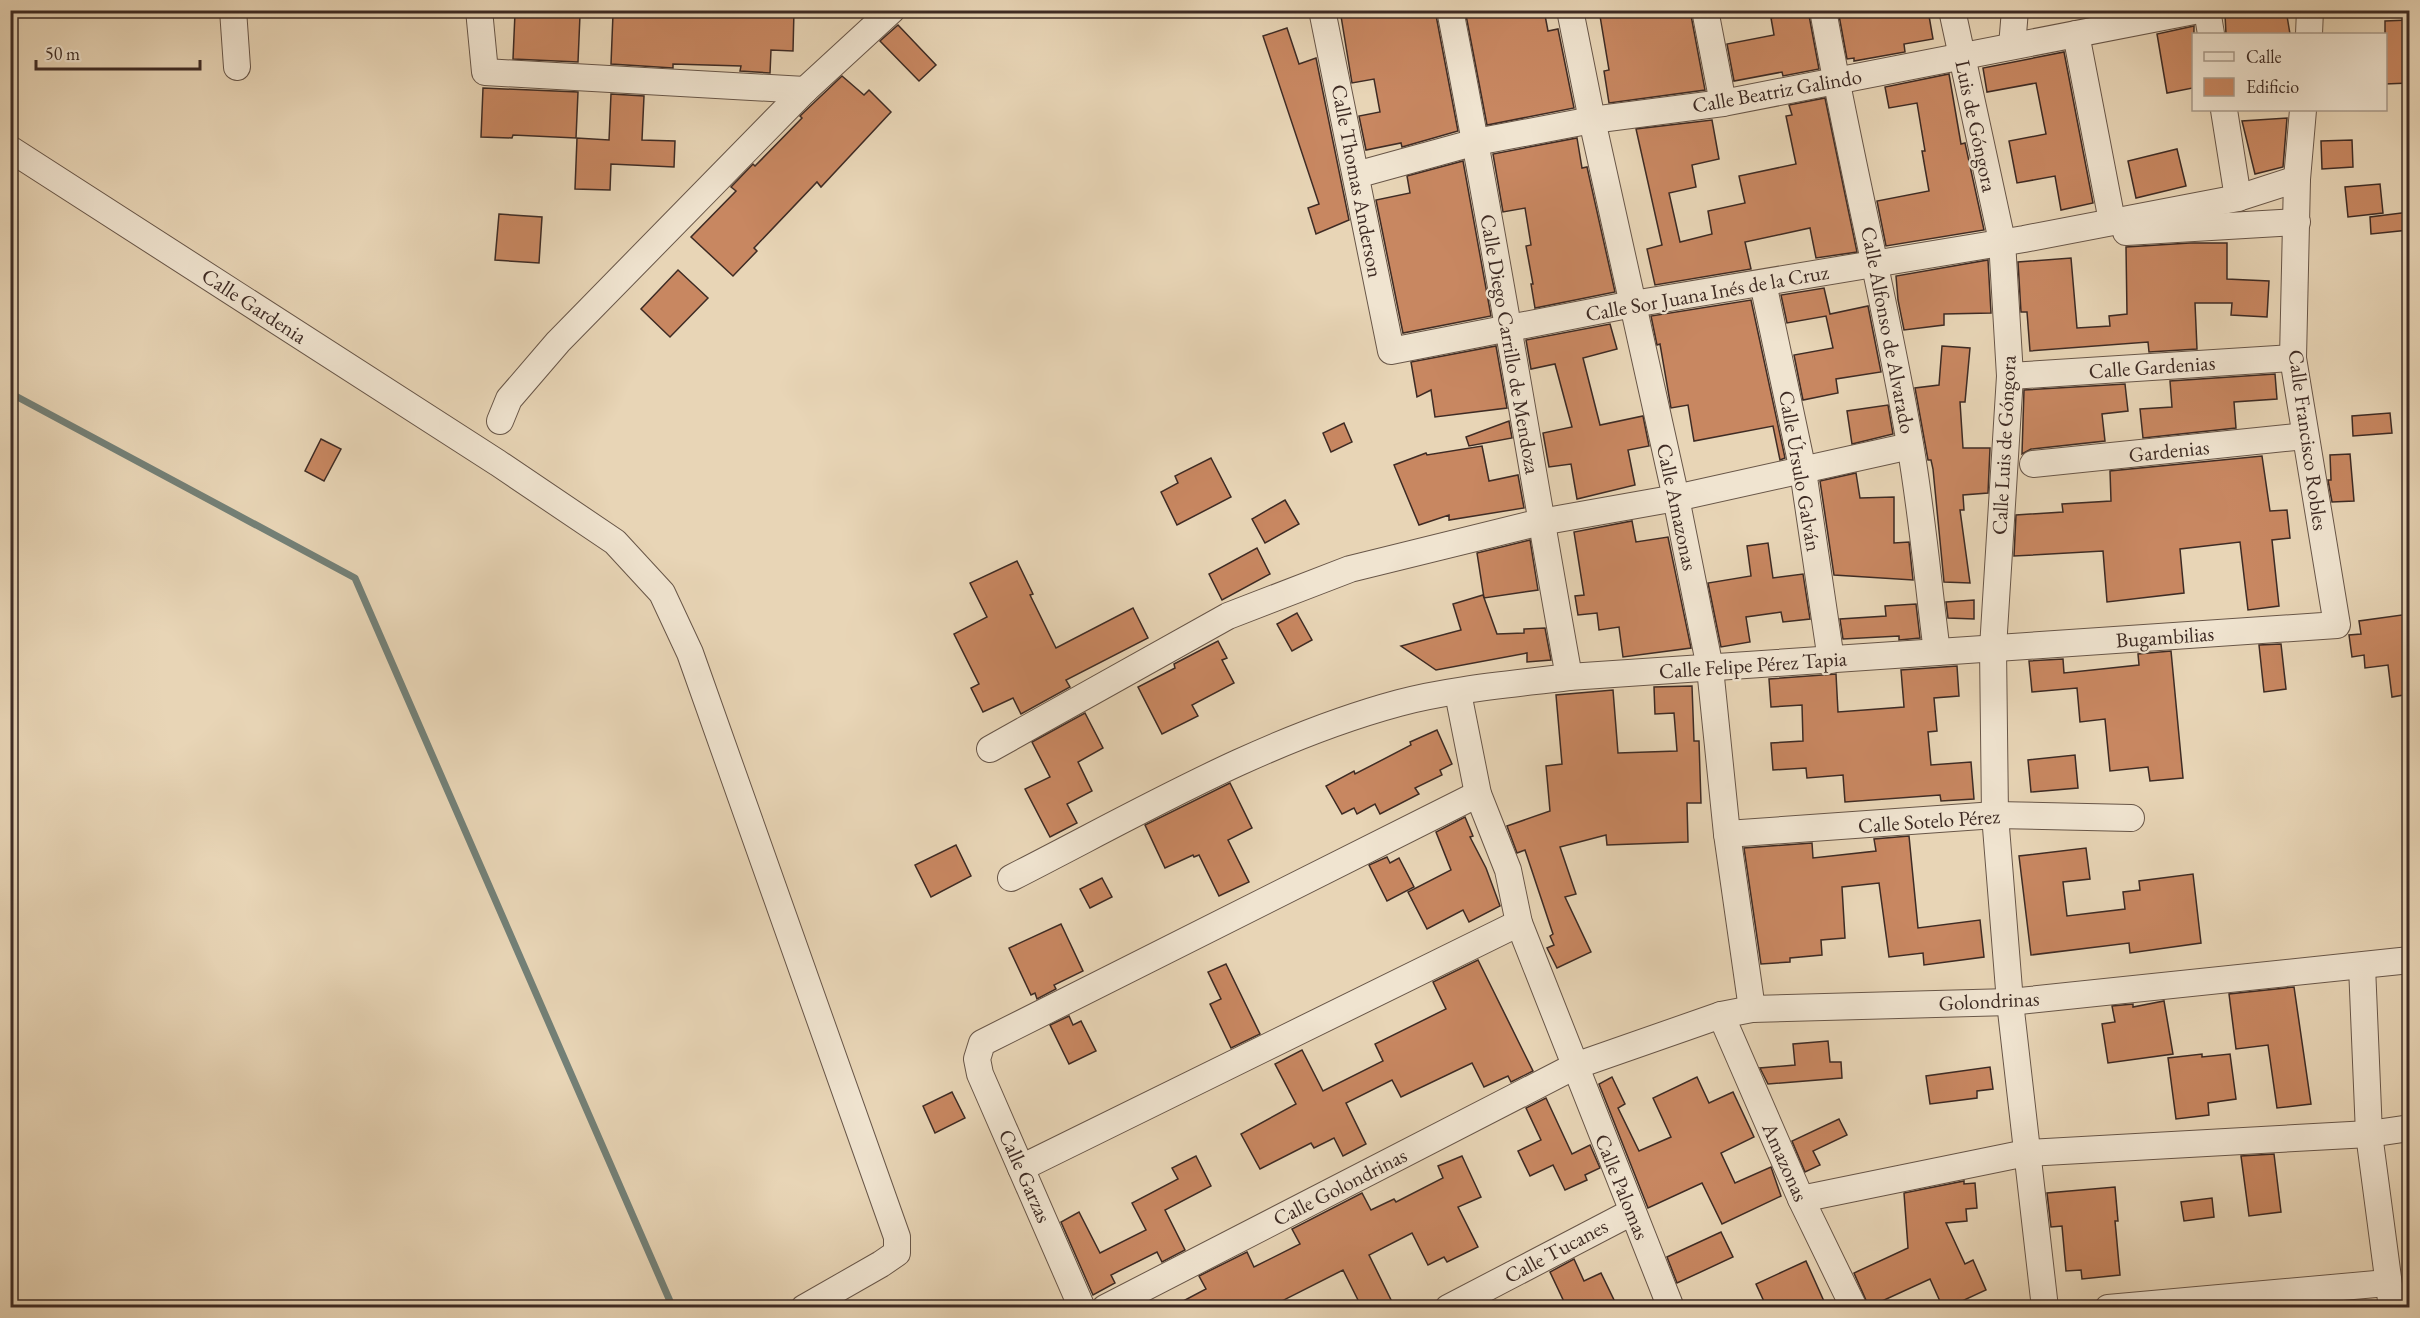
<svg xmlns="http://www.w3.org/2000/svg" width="2420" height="1318" font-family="'EB Garamond',serif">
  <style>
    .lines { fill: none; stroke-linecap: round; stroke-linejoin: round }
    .stream { stroke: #738077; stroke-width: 7 }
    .building { fill: #c88761; stroke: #3e2b24; stroke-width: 1.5 }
    .minor-casing { stroke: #685648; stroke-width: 28 }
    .minor { stroke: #f0e4d0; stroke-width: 26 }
    .labels { text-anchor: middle; stroke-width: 4.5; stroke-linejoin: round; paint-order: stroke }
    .street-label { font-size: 21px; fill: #3e2b24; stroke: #f0e4d0 }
  </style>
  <rect width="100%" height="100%" fill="#e8d5b6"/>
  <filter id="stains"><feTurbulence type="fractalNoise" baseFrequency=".00333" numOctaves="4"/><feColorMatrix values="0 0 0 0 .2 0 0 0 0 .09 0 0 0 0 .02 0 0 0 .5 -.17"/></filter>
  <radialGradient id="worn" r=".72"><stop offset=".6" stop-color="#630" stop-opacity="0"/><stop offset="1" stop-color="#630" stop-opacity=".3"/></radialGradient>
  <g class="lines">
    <!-- stream -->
    <polyline class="stream" points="10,393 355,578 673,1308"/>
  </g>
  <!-- building -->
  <g class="building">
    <polygon points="679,10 794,10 793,51 771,50 770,73 740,71 741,66 673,64 673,68 611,64 613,14 679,15"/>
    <polygon points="1340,10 1435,10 1458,131 1402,147 1401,143 1366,150 1359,116 1380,112 1374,79 1352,83"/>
    <polygon points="1465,10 1544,10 1548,31 1558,29 1574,108 1487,125"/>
    <polygon points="1599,10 1690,10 1705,90 1609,103 1604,71 1609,70"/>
    <polygon points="1808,10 1819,69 1783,76 1782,72 1734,81 1727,44 1774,35 1771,18"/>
    <polygon points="1838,10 1928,10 1933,39 1904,44 1905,52 1854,61 1854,58 1847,59"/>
    <polygon points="2243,10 2286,10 2290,34 2226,34 2225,14"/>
    <polygon points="515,13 580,15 578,62 513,59"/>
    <polygon points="2409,20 2409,83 2385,84 2385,21"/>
    <polygon points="898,25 936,65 919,81 880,41"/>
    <polygon points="2194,26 2193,88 2167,93 2157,34"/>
    <polygon points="1287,28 1299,64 1316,58 1349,220 1316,234 1308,208 1319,204 1263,36"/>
    <polygon points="2064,52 2093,203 2061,210 2055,176 2017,183 2009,141 2046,134 2036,83 1987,92 1983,68"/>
    <polygon points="1949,74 1961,144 1965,143 1984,230 1886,246 1877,201 1929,191 1922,151 1925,151 1917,103 1889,108 1885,87"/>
    <polygon points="842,76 864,95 869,90 891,112 821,187 817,182 754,248 757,251 733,276 691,237 736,191 731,187 753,164 755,166 802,118 800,116"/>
    <polygon points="483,88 578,92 576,138 513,135 512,138 481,137"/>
    <polygon points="611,94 644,96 642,140 675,141 674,167 611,164 610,190 575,189 577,138 609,140"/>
    <polygon points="1825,98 1857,252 1816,258 1810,228 1745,242 1751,269 1655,285 1647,249 1662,245 1636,129 1712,120 1719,159 1692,165 1696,187 1669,193 1680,242 1712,234 1708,211 1745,203 1739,176 1796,164 1786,116 1792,115 1789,105"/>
    <polygon points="2287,118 2283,167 2255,174 2242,121"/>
    <polygon points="1577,138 1582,168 1587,167 1615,292 1535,308 1531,284 1533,284 1526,246 1531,245 1525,208 1503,212 1493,154"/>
    <polygon points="2352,140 2353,167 2322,169 2321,141"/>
    <polygon points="2177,149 2186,186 2136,198 2128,161"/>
    <polygon points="1463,161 1491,316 1403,333 1376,200 1410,193 1407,176"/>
    <polygon points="2380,184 2383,213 2348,217 2345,187"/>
    <polygon points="2409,212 2409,230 2371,234 2370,217"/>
    <polygon points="499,214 542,217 539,263 495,260"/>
    <polygon points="2190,243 2227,243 2227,279 2269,281 2267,317 2231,315 2232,303 2195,303 2197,349 2149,352 2148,342 2030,351 2027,312 2021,312 2018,262 2071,258 2077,328 2110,326 2109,316 2127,314 2126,247"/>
    <polygon points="1988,260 1991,313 1944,314 1944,325 1904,330 1898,300 1896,276"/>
    <polygon points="678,270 708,298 670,337 641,309"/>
    <polygon points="1824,288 1830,314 1868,306 1881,372 1836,379 1838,393 1803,400 1794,355 1833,348 1826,316 1787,323 1781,295"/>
    <polygon points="1751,300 1785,458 1780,460 1773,426 1694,441 1688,405 1671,408 1660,344 1657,345 1651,316"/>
    <polygon points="1610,324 1617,349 1583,358 1600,425 1643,416 1649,446 1628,450 1635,485 1577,499 1571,464 1549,467 1543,433 1572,427 1555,364 1531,369 1526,340"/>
    <polygon points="1496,346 1507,408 1435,417 1431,390 1417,397 1411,362"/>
    <polygon points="1942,346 1970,348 1965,402 1960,402 1963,448 1990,448 1988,493 1963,495 1964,510 1960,510 1970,583 1944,582 1933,469 1931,460 1928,460 1915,388 1939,385"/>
    <polygon points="2275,374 2277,399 2234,402 2236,428 2143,438 2140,409 2172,407 2170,381"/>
    <polygon points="2125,384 2128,411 2102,414 2105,441 2031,449 2022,454 2024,390"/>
    <polygon points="1888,405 1893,434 1852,444 1847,411"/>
    <polygon points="2390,413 2392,433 2353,436 2352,416"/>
    <polygon points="1509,421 1512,438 1469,446 1466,437"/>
    <polygon points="1344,423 1352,442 1331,452 1323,433"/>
    <polygon points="321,439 341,449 324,481 305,471"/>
    <polygon points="1482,446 1489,481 1518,475 1524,508 1449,520 1449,515 1419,525 1394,465 1426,453 1427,455"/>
    <polygon points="2350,454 2354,501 2332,502 2328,480 2331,480 2330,455"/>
    <polygon points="2262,456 2270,511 2287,510 2290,538 2272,540 2279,606 2248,610 2240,542 2180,549 2184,593 2107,602 2103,551 2014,556 2016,515 2063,512 2062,504 2111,501 2110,471"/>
    <polygon points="1211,458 1231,497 1177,525 1161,492 1178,483 1175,476"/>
    <polygon points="1856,473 1860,498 1894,497 1894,543 1909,542 1913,580 1834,575 1820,481"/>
    <polygon points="1285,500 1299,524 1265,543 1252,519"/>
    <polygon points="1632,521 1636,542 1668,537 1691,648 1623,657 1619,627 1599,630 1597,613 1578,615 1575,596 1584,595 1574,532"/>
    <polygon points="1530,540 1538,590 1484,598 1477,553"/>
    <polygon points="1768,543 1773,578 1803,574 1810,619 1783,622 1781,612 1746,617 1750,642 1721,647 1708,583 1751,576 1747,546"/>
    <polygon points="1257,548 1270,574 1222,600 1209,574"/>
    <polygon points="1017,561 1033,594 1030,595 1056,648 1133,608 1148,638 1066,680 1070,687 1021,714 1013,698 983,712 971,688 979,684 954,634 987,617 970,583"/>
    <polygon points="1483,595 1497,634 1524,633 1524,629 1545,628 1551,660 1527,662 1527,653 1436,670 1401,646 1461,630 1453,604"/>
    <polygon points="1974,600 1974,619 1948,618 1946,602"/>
    <polygon points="1916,604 1920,638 1899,640 1899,636 1843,639 1840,619 1886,616 1885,606"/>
    <polygon points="1297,613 1312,640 1292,651 1277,624"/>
    <polygon points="2409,614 2409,694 2392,697 2388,665 2365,668 2364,655 2352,657 2349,635 2361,634 2359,621"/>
    <polygon points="1218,641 1227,658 1222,660 1234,683 1192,705 1198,716 1162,734 1138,687 1175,668 1174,664"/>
    <polygon points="2281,644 2286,689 2264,692 2259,645"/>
    <polygon points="2171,651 2183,778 2150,781 2148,767 2110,771 2105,719 2080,722 2077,688 2032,692 2029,661 2063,659 2064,673 2139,665 2138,654"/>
    <polygon points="1957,666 1959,696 1934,698 1937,731 1928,732 1931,765 1971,762 1974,799 1941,801 1940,795 1845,802 1843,775 1807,778 1806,768 1773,770 1771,743 1803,741 1802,705 1771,707 1769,679 1836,674 1838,712 1904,707 1901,670"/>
    <polygon points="1692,686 1694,741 1699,741 1701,803 1687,803 1688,842 1607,845 1606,835 1560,847 1576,894 1565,897 1591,952 1557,968 1547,948 1554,945 1550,936 1553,934 1525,850 1517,853 1507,826 1550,811 1546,766 1562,764 1556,695 1613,690 1618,753 1677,751 1674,713 1655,714 1654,687"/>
    <polygon points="1085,713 1103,748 1078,762 1092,791 1067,804 1077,823 1050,837 1025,789 1050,777 1032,742"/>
    <polygon points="1437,730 1452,764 1440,770 1442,775 1415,788 1419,794 1380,814 1375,804 1357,814 1354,808 1342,814 1326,786 1354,771 1355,774 1411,745 1410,742"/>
    <polygon points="2075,755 2078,788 2031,792 2028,760"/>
    <polygon points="1230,783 1252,828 1228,840 1249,882 1219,896 1199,855 1194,857 1193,855 1165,868 1145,825"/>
    <polygon points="1465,817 1473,836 1470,837 1486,868 1500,906 1469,922 1463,910 1427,929 1408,892 1451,870 1436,832"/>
    <polygon points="1909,836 1918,928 1980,920 1984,957 1924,965 1923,953 1889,957 1879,883 1842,887 1845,938 1821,940 1822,955 1790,958 1790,962 1761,964 1744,848 1812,843 1813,858 1876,851 1874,839"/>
    <polygon points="956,845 971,876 931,897 915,865"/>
    <polygon points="2086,848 2090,879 2063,882 2067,916 2125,909 2123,892 2140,890 2139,881 2193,874 2201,943 2130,953 2129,943 2031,955 2019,856"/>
    <polygon points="1387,857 1390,863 1399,858 1414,887 1387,901 1369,865"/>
    <polygon points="1102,878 1112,897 1090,908 1080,889"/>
    <polygon points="1061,924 1083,971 1054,985 1056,989 1037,999 1035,993 1031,995 1009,948"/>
    <polygon points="1478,960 1533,1071 1511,1082 1508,1076 1484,1087 1472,1063 1401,1097 1392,1080 1346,1103 1366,1144 1343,1156 1334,1138 1314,1148 1311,1143 1260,1169 1241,1134 1296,1104 1275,1064 1302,1050 1323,1091 1383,1061 1375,1044 1446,1009 1433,982"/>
    <polygon points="1226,964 1260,1034 1231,1048 1210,1004 1221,999 1208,972"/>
    <polygon points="2294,987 2311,1104 2277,1108 2268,1045 2236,1049 2229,994"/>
    <polygon points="2164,1001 2173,1054 2108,1063 2102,1024 2115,1022 2112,1006 2133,1004 2133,1007"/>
    <polygon points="1069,1016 1073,1025 1081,1021 1096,1051 1069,1064 1050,1025"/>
    <polygon points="1828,1041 1830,1062 1841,1062 1842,1078 1768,1084 1760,1068 1795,1065 1793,1044"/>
    <polygon points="2202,1054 2202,1057 2230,1054 2236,1099 2208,1103 2209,1115 2176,1119 2168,1058"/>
    <polygon points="1990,1067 1993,1089 1977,1091 1977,1098 1930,1104 1926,1076"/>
    <polygon points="1612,1077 1625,1104 1618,1108 1639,1151 1671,1137 1653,1098 1697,1077 1709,1103 1733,1092 1754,1137 1721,1153 1735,1183 1771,1167 1781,1196 1722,1224 1702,1183 1648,1208 1599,1084"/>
    <polygon points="952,1092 965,1118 935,1133 923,1106"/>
    <polygon points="1546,1098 1572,1154 1590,1145 1600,1168 1585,1175 1587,1180 1565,1190 1553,1165 1530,1176 1518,1151 1541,1140 1526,1108"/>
    <polygon points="1839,1119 1847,1135 1813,1151 1820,1165 1805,1172 1792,1141"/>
    <polygon points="2274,1154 2281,1212 2249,1216 2241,1156"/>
    <polygon points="1196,1156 1211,1186 1165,1210 1185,1250 1162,1262 1157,1252 1111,1275 1115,1283 1093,1295 1061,1222 1079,1212 1100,1253 1146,1230 1132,1203 1178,1179 1172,1168"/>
    <polygon points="1462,1156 1481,1197 1458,1207 1478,1247 1447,1262 1444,1257 1428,1265 1412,1233 1369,1255 1395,1308 1362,1308 1343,1270 1268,1308 1170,1308 1206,1289 1199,1276 1247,1252 1254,1267 1300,1244 1292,1229 1362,1193 1371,1210 1394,1199 1396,1202 1443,1178 1438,1166"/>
    <polygon points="1964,1181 1964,1184 1975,1183 1977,1208 1966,1209 1967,1221 1946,1223 1965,1264 1973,1260 1986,1290 1947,1308 1943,1308 1930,1279 1869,1307 1854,1273 1908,1248 1904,1193"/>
    <polygon points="2115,1187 2118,1221 2115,1221 2120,1275 2082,1279 2081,1270 2066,1271 2062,1226 2051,1227 2047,1193"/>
    <polygon points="2212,1198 2214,1217 2184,1221 2181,1202"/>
    <polygon points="1721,1232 1733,1257 1677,1283 1667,1257"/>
    <polygon points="1574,1259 1584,1281 1601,1273 1615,1302 1604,1308 1567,1308 1550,1272"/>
    <polygon points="1806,1261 1827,1308 1767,1308 1756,1284"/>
  </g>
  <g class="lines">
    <defs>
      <g id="minor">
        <polyline points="233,10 237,67"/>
        <polyline points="479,10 485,72 805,90"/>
        <polyline points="1322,10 1391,351 1633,304 2024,239 2238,198 2297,179"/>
        <path d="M1450 10C1494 232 1529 455 1569 677"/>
        <polyline points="1570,10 1592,120 1676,498 1710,668 1727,834 1752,1009"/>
        <polyline points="1705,10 1723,103"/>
        <path d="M1823 10C1849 156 1885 299 1910 444 1922 513 1928 583 1937 652"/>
        <polyline points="1952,10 2002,241 2010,376 1993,648 1995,815 2010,1002 2045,1308"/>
        <polyline points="2207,10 2211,34"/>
        <polyline points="2076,34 2112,221"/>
        <polyline points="2309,34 2310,10"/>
        <polyline points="2012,46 2015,10"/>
        <polyline points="2224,110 2238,198"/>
        <polyline points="10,149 498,463 615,542 662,593 690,653 897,1237 897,1253 881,1264 804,1308"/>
        <polyline points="1356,175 1476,142 1592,120 1723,103 2199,10"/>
        <polyline points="2126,232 2297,222"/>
        <polyline points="1763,283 1803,471 1831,660"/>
        <polyline points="2010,376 2293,358"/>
        <polyline points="500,421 509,399 558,342 805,90 892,10"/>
        <polyline points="2033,464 2305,436"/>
        <polyline points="1458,693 1478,794 1508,870 1519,923 1671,1308"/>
        <polyline points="990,749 1228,616 1350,569 1541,522 1676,498 1910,446"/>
        <polyline points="1727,834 1995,815 2131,818"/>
        <path d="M1011 878C1137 814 1262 740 1399 703 1451 689 1515 684 1569 677L2337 625 2293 358 2297 179 2303 110"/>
        <polyline points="2362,966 2369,1134 2392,1308"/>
        <polyline points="1721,1015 1801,1199 1854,1308"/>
        <polyline points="1021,1168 1519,923"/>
        <polyline points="1801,1199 2026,1153 2369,1134 2410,1128"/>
        <polyline points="1082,1308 980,1074 977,1059 982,1043 1478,794"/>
        <polyline points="1105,1308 1575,1066 1721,1015 1752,1009 2010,1002 2410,960"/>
        <polyline points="1448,1308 1632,1212"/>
        <polyline points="2108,1308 2387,1283"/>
      </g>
    </defs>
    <!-- minor casing -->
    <use href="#minor" class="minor-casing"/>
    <!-- minor -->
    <use href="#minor" class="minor"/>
  </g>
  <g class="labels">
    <!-- street labels -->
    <g class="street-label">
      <text transform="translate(1777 91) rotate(-10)" y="7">Calle Beatriz Galindo</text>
      <text transform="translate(1976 126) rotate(78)" y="7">Luis de Góngora</text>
      <text transform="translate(1357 181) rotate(79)" y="7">Calle Thomas Anderson</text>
      <text transform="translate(1707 293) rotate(-10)" y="7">Calle Sor Juana Inés de la Cruz</text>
      <text transform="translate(254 306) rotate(33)" y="7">Calle Gardenia</text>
      <text transform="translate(1888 330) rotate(79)" y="7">Calle Alfonso de Alvarado</text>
      <text transform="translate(1510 344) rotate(80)" y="7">Calle Diego Carrillo de Mendoza</text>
      <text transform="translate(2152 367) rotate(-4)" y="7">Calle Gardenias</text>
      <text transform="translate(2308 440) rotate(82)" y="7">Calle Francisco Robles</text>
      <text transform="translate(2004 445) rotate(-87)" y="7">Calle Luis de Góngora</text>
      <text transform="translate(2169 451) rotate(-6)" y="7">Gardenias</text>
      <text transform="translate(1800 471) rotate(80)" y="7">Calle Úrsulo Galván</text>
      <text transform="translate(1677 507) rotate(78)" y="7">Calle Amazonas</text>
      <text transform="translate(2165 637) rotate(-4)" y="7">Bugambilias</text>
      <text transform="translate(1753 665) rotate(-4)" y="7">Calle Felipe Pérez Tapia</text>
      <text transform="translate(1929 821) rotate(-4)" y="7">Calle Sotelo Pérez</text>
      <text transform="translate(1989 1001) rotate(-3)" y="7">Golondrinas</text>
      <text transform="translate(1785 1162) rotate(66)" y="7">Amazonas</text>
      <text transform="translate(1025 1176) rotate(66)" y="7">Calle Garzas</text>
      <text transform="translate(1340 1187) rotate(-27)" y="7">Calle Golondrinas</text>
      <text transform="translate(1622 1187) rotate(68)" y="7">Calle Palomas</text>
      <text transform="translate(1556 1251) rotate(-28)" y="7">Calle Tucanes</text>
    </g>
  </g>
  <!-- margin -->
  <rect width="2420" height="1318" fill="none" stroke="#e8d5b6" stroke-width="36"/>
  <rect x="12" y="12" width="2396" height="1294" fill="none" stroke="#3e2b24" stroke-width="3"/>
  <rect x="18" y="18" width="2384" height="1282" fill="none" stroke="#3e2b24" stroke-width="1.5"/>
  <!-- legend -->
  <rect x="2192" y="33" width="195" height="78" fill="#f0e4d0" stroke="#a99a8b" stroke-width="1.5"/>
  <rect x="2204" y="52" width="30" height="9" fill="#f0e4d0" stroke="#a99a8b" stroke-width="1.5"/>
  <text x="2246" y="63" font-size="18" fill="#3e2b24">Calle</text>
  <rect x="2204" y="78" width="30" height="18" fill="#c88761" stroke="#a99a8b" stroke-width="1.5"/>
  <text x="2246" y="93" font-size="18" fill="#3e2b24">Edificio</text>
  <!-- scale -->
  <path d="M36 60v9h164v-9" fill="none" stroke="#3e2b24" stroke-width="3"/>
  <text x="45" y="60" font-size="18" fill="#3e2b24" stroke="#f0e4d0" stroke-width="4.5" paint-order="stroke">50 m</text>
  <rect width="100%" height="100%" filter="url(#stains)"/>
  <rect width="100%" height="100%" fill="url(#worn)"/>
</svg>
